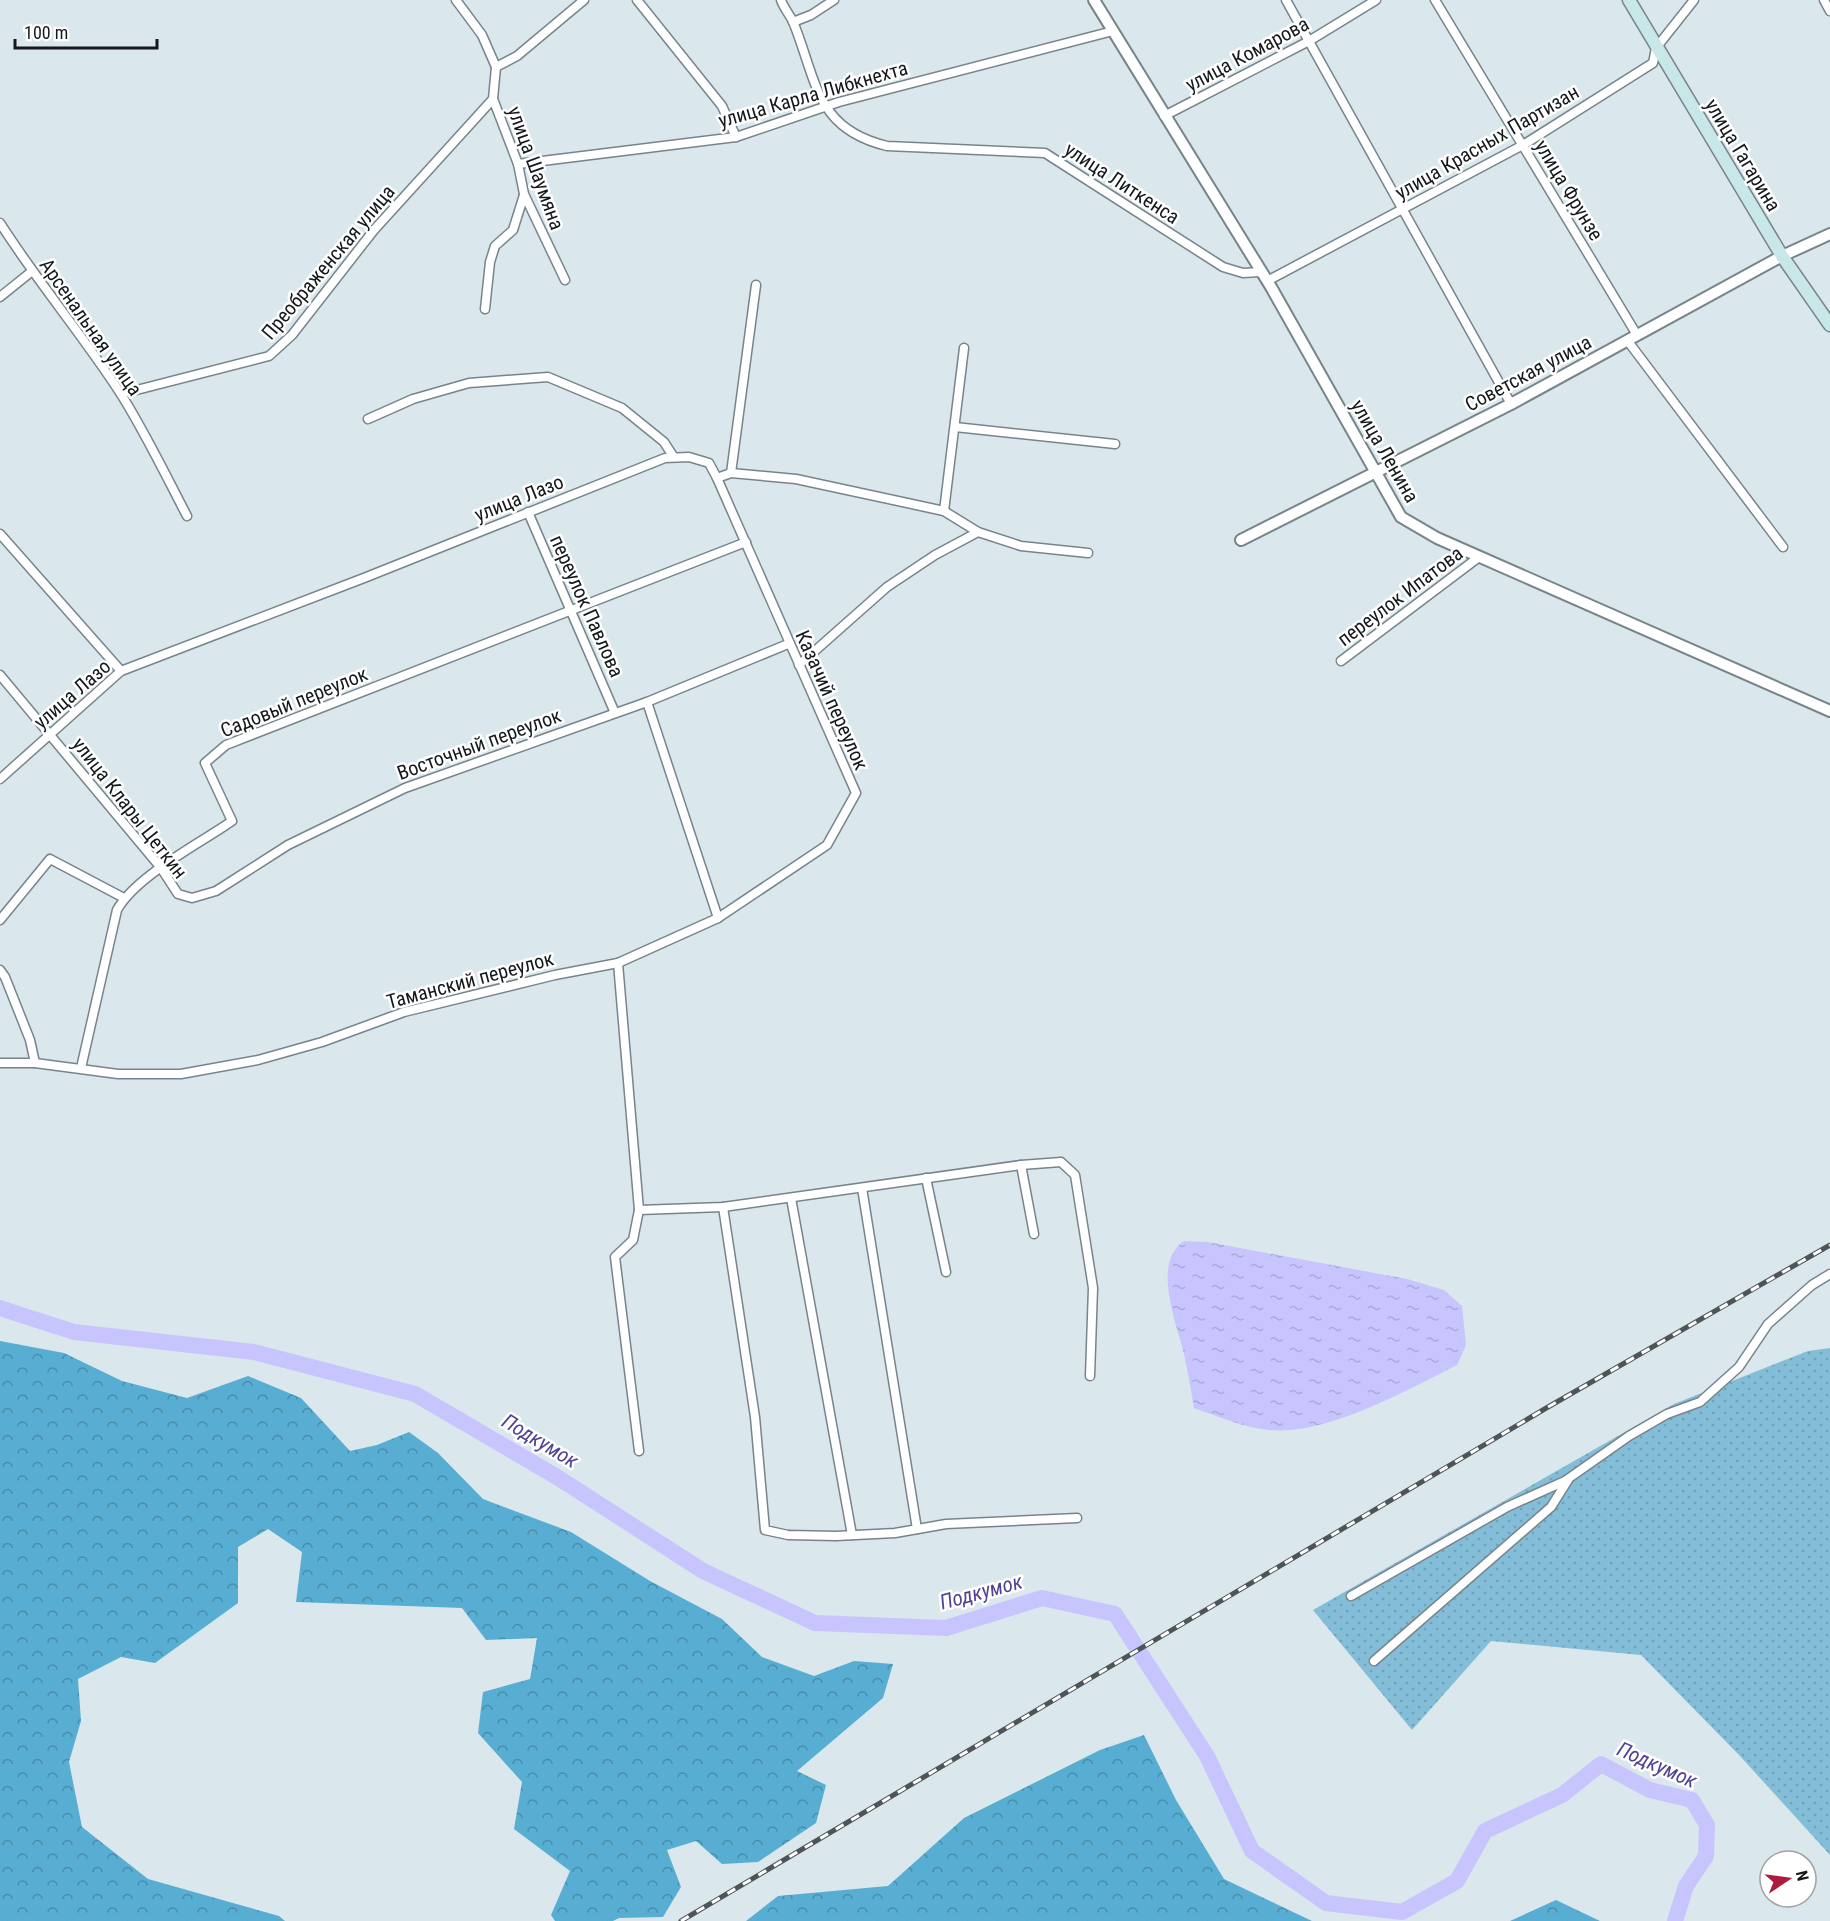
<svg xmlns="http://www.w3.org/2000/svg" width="1830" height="1921" font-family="'Roboto Condensed',sans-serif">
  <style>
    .forest { fill: url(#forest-crowns) }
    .garden { fill: url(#garden-dots) }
    .water { fill: url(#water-ripples) }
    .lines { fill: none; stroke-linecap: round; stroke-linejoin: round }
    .river { stroke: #c8c5fe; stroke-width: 16 }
    .minor-casing { stroke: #78848a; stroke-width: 11 }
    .tertiary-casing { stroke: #78848a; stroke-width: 14 }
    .secondary-casing { stroke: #78848a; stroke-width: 15 }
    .minor { stroke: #fff; stroke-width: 8 }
    .tertiary { stroke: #fff; stroke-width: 10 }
    .secondary { stroke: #c8e7e8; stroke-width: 12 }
    .rail-casing { stroke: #4e5558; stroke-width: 5 }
    .rail { stroke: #fff; stroke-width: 3; stroke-dasharray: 9; stroke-linecap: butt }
    .labels { text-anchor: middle; stroke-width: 5; stroke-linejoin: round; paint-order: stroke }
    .street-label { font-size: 20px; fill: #14181a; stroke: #fff }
    .water-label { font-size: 21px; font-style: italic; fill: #504395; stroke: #fff }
  </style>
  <defs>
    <pattern id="forest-crowns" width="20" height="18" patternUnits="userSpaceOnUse" patternTransform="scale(1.5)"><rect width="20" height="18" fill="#57aed2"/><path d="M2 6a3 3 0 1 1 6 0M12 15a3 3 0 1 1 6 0" fill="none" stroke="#478daa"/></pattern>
    <pattern id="garden-dots" width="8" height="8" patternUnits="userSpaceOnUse" patternTransform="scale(1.5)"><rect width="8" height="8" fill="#83bdd8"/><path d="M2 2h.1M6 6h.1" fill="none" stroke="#70a2b9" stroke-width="1.8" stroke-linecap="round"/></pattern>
    <pattern id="water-ripples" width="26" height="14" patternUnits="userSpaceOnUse" patternTransform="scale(1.5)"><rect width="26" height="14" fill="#c8c5fe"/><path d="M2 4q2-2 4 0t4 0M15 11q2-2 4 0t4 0" fill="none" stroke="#aba8d9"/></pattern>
  </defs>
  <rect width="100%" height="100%" fill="#dae7ed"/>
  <!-- forest -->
  <g class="forest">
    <polygon points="0,1341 64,1353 122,1381 187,1398 248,1376 301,1398 350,1451 377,1445 409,1432 438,1453 483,1499 571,1532 650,1581 722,1619 762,1657 814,1676 854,1661 893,1664 883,1698 797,1771 826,1785 816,1823 758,1862 722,1864 696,1841 667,1850 681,1887 663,1917 619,1918 613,1921 555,1921 551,1915 570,1871 514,1829 522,1782 478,1733 483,1692 530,1679 537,1638 486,1640 462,1608 296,1602 302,1552 268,1529 238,1547 238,1603 155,1663 121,1657 78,1679 81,1721 69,1762 82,1827 148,1879 279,1916 285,1921 0,1921"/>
    <polygon points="1144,1735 1176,1800 1224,1879 1312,1921 746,1921 778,1896 888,1886 964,1818 1100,1750"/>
    <polygon points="1556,1900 1600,1921 1510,1921"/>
  </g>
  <!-- garden -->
  <polygon class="garden" points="1830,1348 1830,1855 1740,1756 1641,1655 1491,1641 1412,1730 1313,1610 1674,1404 1808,1351"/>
  <!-- water -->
  <path class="water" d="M1184 1241 1208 1242 1407 1279 1444 1290 1462 1306 1466 1345 1457 1365C1407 1390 1326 1436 1269 1430 1244 1428 1218 1416 1194 1408 1191 1390 1188 1372 1184 1354 1177 1324 1151 1263 1184 1241Z"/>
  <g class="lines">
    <!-- river -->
    <polyline class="river" points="0,1308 74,1332 254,1352 415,1394 557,1477 703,1571 815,1623 946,1628 1042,1598 1115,1614 1207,1756 1252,1851 1326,1903 1402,1912 1457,1881 1485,1831 1562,1795 1601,1764 1650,1790 1692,1800 1707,1825 1706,1856 1686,1886 1675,1921"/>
    <defs>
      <g id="minor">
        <polyline points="456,0 482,35 496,67"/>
        <polyline points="637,0 722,106 736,137"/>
        <path d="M781 0C784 9 791 16 794 24 817 82 816 129 887 146L1045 153 1223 267 1243 273 1260 272"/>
        <polyline points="1286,0 1511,404"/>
        <polyline points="1435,0 1637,335"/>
        <polyline points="1824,0 1830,11"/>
        <polyline points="793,22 811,15 834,0"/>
        <polyline points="496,67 517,56 584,0"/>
        <polyline points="493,99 518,164 524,194 565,280"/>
        <polyline points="1164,116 1309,41 1376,0"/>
        <polyline points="518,164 736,137 839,102 1113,31"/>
        <path d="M0 223C37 281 81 333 119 391 144 430 165 474 187 516"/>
        <polyline points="1267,281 1523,145 1653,63 1656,48 1694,0"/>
        <polyline points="0,297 31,272"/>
        <polyline points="485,309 490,262 495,246 513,230 524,195"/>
        <polyline points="1627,340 1783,547"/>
        <polyline points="121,394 269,356 292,335 374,230 493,99 496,67"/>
        <polyline points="368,419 413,399 469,383 548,377 622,408 664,442 673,456"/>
        <polyline points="955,427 1115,444"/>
        <polyline points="731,473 756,285"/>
        <polyline points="717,478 856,793 827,845 718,918"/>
        <polyline points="944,511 964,348"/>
        <polyline points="528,512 615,713"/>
        <polyline points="0,534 121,671"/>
        <polyline points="1341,661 1479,557"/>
        <polyline points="799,665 887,587 935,555 978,532"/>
        <polyline points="0,675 161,868 178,894 192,898 216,891 288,845 405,788 647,702 788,644"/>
        <polyline points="0,779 121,671 364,578 665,458 689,457 709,463 717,478 731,473 796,479 944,511 978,532 1021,546 1088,553"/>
        <polyline points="0,920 50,859 124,898"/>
        <polyline points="618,963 639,1210 723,1207 1021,1165 1061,1162 1075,1175 1093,1288 1090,1376"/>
        <polyline points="0,970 5,977 30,1040 35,1063"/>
        <polyline points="0,1063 35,1063 118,1074 181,1074 258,1060 322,1042 404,1012 555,975 618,963 718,918 647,702"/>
        <path d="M81 1068 117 910C136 876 199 844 232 821L205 763 226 745 746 542"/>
        <polyline points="1021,1165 1034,1234"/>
        <polyline points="926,1178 946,1272"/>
        <polyline points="862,1188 917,1529"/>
        <polyline points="791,1198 852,1535"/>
        <polyline points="723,1207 755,1417 765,1530 788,1535 836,1536 895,1533 946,1524 1077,1518"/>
        <polyline points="639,1210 633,1240 615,1257 639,1451"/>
        <polyline points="1351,1596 1507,1507 1565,1481 1629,1436 1667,1414 1700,1402 1739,1367 1768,1324 1812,1285 1830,1274"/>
        <polyline points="1374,1661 1551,1507 1568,1480"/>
      </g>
      <g id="tertiary">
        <polyline points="1094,0 1271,287 1401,517 1437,538 1830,711"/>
        <polyline points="1241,540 1511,404 1782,256 1830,234"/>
      </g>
      <polyline id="secondary" points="1629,0 1782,256 1830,325"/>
    </defs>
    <!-- minor casing -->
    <use href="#minor" class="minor-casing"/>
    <!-- tertiary casing -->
    <use href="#tertiary" class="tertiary-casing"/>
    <!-- secondary casing -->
    <use href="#secondary" class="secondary-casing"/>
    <!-- minor -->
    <use href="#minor" class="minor"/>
    <!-- tertiary -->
    <use href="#tertiary" class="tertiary"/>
    <!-- secondary -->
    <use href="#secondary" class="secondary"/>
    <defs>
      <polyline id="rail" points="681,1921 1548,1407 1830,1245"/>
    </defs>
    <!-- rail casing -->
    <use href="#rail" class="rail-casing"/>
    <!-- rail -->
    <use href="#rail" class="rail"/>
  </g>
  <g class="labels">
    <!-- street labels -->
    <g class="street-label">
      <text transform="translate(1247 54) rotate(-28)" y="7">улица Комарова</text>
      <text transform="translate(813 94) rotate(-16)" y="7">улица Карла Либкнехта</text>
      <text transform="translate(1487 142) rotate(-30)" y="7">улица Красных Партизан</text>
      <text transform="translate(1743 155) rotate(59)" y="7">улица Гагарина</text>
      <text transform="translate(536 168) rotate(70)" y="7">улица Шаумяна</text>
      <text transform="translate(1122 183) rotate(33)" y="7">улица Литкенса</text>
      <text transform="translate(1569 190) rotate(59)" y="7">улица Фрунзе</text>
      <text transform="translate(328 262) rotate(-50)" y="7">Преображенская улица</text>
      <text transform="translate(91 327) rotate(55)" y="7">Арсенальная улица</text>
      <text transform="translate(1528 373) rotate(-28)" y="7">Советская улица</text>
      <text transform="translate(1385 451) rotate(60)" y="7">улица Ленина</text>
      <text transform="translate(519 498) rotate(-22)" y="7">улица Лазо</text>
      <text transform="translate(1400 596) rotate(-37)" y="7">переулок Ипатова</text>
      <text transform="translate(587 606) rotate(66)" y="7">переулок Павлова</text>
      <text transform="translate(72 694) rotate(-41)" y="7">улица Лазо</text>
      <text transform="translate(832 700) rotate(66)" y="7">Казачий переулок</text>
      <text transform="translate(294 702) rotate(-22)" y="7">Садовый переулок</text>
      <text transform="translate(479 744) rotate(-20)" y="7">Восточный переулок</text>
      <text transform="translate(130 808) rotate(52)" y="7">улица Клары Цеткин</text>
      <text transform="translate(470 980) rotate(-15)" y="7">Таманский переулок</text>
    </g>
    <!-- water labels -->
    <g class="water-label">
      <text transform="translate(540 1441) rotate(31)" y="7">Подкумок</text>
      <text transform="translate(981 1592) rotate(-15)" y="7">Подкумок</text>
      <text transform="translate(1657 1765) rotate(24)" y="7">Подкумок</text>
    </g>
  </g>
  <!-- north arrow -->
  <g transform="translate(1788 1879) rotate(77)"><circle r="28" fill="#ffffff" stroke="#a1a3a3" stroke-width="1.5"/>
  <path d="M0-4.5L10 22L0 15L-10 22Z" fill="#af1b3c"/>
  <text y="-9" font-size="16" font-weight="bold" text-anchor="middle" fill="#14181a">N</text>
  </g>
  <!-- scale -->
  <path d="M15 39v9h142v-9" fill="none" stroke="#14181a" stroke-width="3"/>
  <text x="24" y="39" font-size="18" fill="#14181a" stroke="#ffffff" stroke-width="4.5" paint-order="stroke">100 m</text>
</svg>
